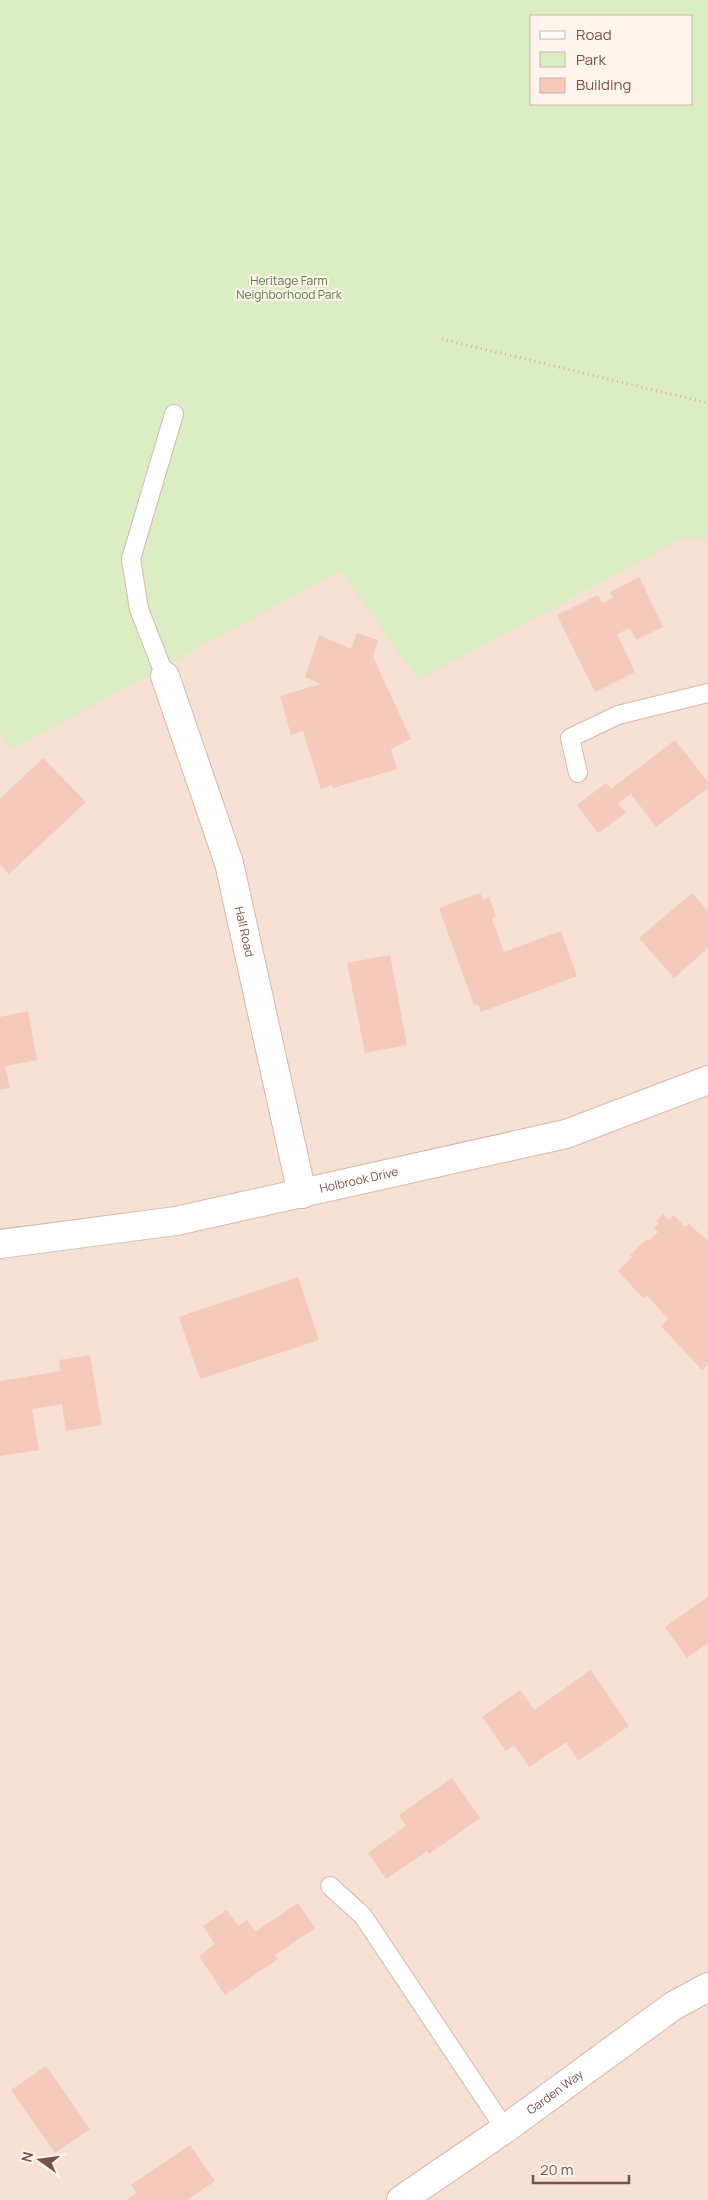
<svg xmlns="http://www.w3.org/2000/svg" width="708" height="2200" font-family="Manrope,sans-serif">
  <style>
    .residential { fill: #f6e1d4; fill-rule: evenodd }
    .green { fill: #dbedc3; fill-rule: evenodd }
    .building { fill: #f5c9bc }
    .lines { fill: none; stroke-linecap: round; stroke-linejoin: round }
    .lane-casing { stroke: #d3b8ad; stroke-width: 20 }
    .street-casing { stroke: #d3b8ad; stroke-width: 30 }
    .path { stroke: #dbac9e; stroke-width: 3; stroke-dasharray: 1 4; stroke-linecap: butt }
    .lane { stroke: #fff; stroke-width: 18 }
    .street { stroke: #fff; stroke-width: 28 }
    .labels { text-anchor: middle; stroke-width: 4; stroke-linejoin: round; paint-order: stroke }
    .park-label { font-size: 12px; fill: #587a3c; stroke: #fff5ee }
    .street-label { font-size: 12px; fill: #795248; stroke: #fff5ee }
  </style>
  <rect width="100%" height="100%" fill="#fef1e6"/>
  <!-- residential -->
  <path class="residential" d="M0 0H708V2200H0ZM532 16H692V104H532Z"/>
  <!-- green -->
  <path class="green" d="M0 0H708V541L685 537 419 680 340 571 11 750 0 731ZM532 16H692V104H532Z"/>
  <!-- building -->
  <g class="building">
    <polygon points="639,577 663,627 636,640 630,628 617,634 635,672 595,692 557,615 598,595 602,603 613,598 610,592"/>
    <polygon points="357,633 378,640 373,657 411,739 391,749 397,769 333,788 332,785 321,789 303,731 291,735 280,696 321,684 305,677 319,635 351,649"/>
    <polygon points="675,740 708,782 708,788 656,827 631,794 618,803 626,813 598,833 577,805 606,783 611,789"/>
    <polygon points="43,758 86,802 9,874 0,864 0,799"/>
    <polygon points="480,893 483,900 489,897 496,917 492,919 504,952 561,931 577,976 481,1012 478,1004 474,1005 439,908"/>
    <polygon points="692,893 708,911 708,948 674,978 639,938"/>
    <polygon points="390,955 407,1045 365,1053 347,963"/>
    <polygon points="28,1011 37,1060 5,1066 10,1088 0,1090 0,1017"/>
    <polygon points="663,1214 669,1220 674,1215 685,1227 689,1224 708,1241 708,1364 702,1370 661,1326 668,1319 647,1295 643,1298 618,1271 632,1257 630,1255 647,1239 649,1241 658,1232 654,1228 659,1224 656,1221"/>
    <polygon points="298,1277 319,1340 200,1379 179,1317"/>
    <polygon points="90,1355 102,1425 66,1431 62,1404 32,1409 39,1450 0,1456 0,1381 60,1371 59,1360"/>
    <polygon points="708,1597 708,1643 687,1658 665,1627"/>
    <polygon points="591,1670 629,1726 578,1761 566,1742 529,1767 514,1745 506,1751 482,1717 520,1690 534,1710"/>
    <polygon points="452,1778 480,1818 429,1854 427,1851 386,1879 368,1853 406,1826 399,1815"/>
    <polygon points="298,1903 315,1928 275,1955 278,1959 225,1995 199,1956 215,1944 203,1926 227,1910 238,1926 247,1920 255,1932"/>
    <polygon points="46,2066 90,2129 55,2153 11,2090"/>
    <polygon points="190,2145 215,2181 187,2200 127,2200 137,2193 131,2185"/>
  </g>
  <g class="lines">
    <defs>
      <g id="lane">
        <polyline points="165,676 139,609 131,559 174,414"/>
        <polyline points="578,773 570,738 618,715 708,693"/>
        <polyline points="330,1886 363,1916 505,2129"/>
      </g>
      <g id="street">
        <path id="s1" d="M165 676 229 863 302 1194"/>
        <path id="s2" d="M0 1244 176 1221 566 1134 708 1080"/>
        <path id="s3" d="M401 2200 505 2129 673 2006 708 1987"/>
      </g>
    </defs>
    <!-- lane casing -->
    <use href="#lane" class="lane-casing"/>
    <!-- street casing -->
    <use href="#street" class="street-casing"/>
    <!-- path -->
    <polyline class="path" points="442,339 708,403"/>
    <!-- lane -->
    <use href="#lane" class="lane"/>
    <!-- street -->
    <use href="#street" class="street"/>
  </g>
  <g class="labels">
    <!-- park labels -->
    <g class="park-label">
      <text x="289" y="285">Heritage Farm<tspan x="289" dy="14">Neighborhood Park</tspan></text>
    </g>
    <!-- street labels -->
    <g class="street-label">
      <text dy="4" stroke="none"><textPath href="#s1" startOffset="268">Hall Road</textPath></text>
      <text dy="4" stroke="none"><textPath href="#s2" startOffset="365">Holbrook Drive</textPath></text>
      <text dy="4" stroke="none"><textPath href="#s3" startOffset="188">Garden Way</textPath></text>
    </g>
  </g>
  <!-- legend -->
  <rect x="530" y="15" width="162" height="90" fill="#fff5ee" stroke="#c9b4ac"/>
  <rect x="540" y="31" width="25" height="8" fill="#ffffff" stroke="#c9b4ac"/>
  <text x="576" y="40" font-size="15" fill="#795248">Road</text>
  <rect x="540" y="52" width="25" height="15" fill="#dbedc3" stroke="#c9b4ac"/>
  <text x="576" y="65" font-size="15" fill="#795248">Park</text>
  <rect x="540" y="78" width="25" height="15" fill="#f5c9bc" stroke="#c9b4ac"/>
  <text x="576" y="90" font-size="15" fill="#795248">Building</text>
  <!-- north arrow -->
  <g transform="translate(40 2160) rotate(284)" stroke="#fff5ee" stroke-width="4" paint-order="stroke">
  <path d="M0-4L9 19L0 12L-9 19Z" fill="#795248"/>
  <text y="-8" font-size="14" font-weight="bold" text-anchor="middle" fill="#795248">N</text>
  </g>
  <!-- scale -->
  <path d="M533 2175v8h96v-8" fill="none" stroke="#795248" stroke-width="2.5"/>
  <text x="540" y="2175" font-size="15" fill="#795248" stroke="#fff5ee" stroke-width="4" paint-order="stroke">20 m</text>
</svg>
